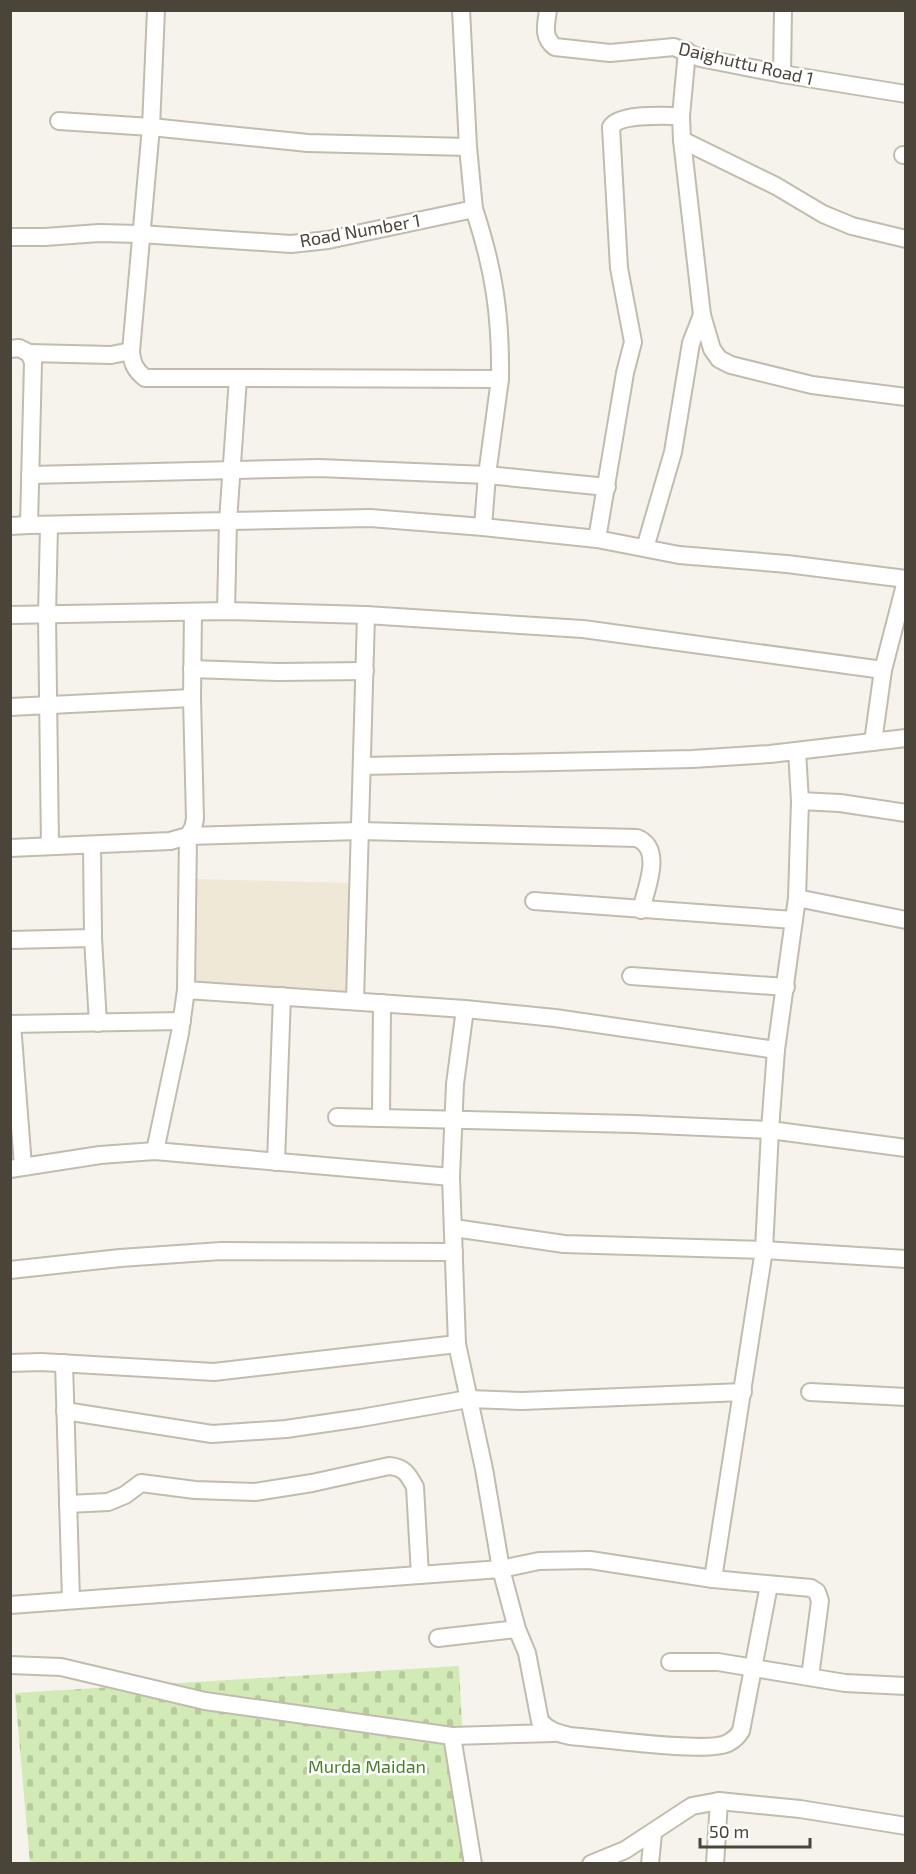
<svg xmlns="http://www.w3.org/2000/svg" width="916" height="1874" font-family="'Exo 2',sans-serif">
  <style>
    .education { fill: #efe8d6 }
    .cemetery { fill: url(#cemetery-stones) }
    .lines { fill: none; stroke-linecap: round; stroke-linejoin: round }
    .street-casing { stroke: #c2bbae; stroke-width: 20 }
    .street { stroke: #fff; stroke-width: 16 }
    .labels { text-anchor: middle; stroke-width: 5; stroke-linejoin: round; paint-order: stroke }
    .street-label { font-size: 18px; fill: #4b4439; stroke: #fff }
    .park-label { font-size: 18px; fill: #4a7f2a; stroke: #fff }
  </style>
  <defs>
    <pattern id="cemetery-stones" width="16" height="16" patternUnits="userSpaceOnUse" patternTransform="scale(1.5)"><rect width="16" height="16" fill="#d2eab5"/><path d="M2 7V4a2 2 0 0 1 4 0v3zM10 15v-3a2 2 0 0 1 4 0v3z" fill="#b6ca9c"/></pattern>
  </defs>
  <rect width="100%" height="100%" fill="#f6f3ec"/>
  <!-- education -->
  <polygon class="education" points="194,879 350,883 348,993 194,988"/>
  <!-- cemetery -->
  <polygon class="cemetery" points="459,1666 469,1863 30,1863 15,1693"/>
  <g class="lines">
    <defs>
      <g id="street">
        <path d="M156 10 151 127 131 351C132 363 135 370 145 378H238"/>
        <path d="M548 10C546 25 542 37 555 47L610 53 674 47 700 58 782 74 906 94"/>
        <polyline points="687,51 681,116 682,140 776,186 823,214 852,226 906,239"/>
        <polyline points="782,74 783,10"/>
        <polyline points="59,121 151,127 308,143 468,147"/>
        <polyline points="682,140 702,315 712,349 719,359 731,365 812,385 906,397"/>
        <polyline points="903,155 906,155"/>
        <polyline points="10,237 45,237 99,233 140,234 291,244 328,240 474,209 468,147 461,10"/>
        <path d="M10 349 19 348 29 353 33 362 29 525 228 521 238 378 500 379C501 316 494 269 474 209"/>
        <polyline points="29,353 111,355 131,351"/>
        <polyline points="30,475 319,468 487,475 607,487"/>
        <polyline points="49,525 47,616 50,846"/>
        <polyline points="10,526 29,525"/>
        <polyline points="483,527 487,475 500,379"/>
        <path d="M597 539 625 373 633 342 619 268 611 127C620 113 664 116 681 116"/>
        <polyline points="645,548 673,452 691,343 702,315"/>
        <polyline points="226,611 228,521 370,518 483,527 597,539 679,555 787,564 906,579"/>
        <polyline points="10,615 226,611 366,615 583,629 883,670 906,581"/>
        <polyline points="192,669 278,672 365,671"/>
        <polyline points="10,707 192,698"/>
        <polyline points="873,742 883,670"/>
        <polyline points="363,766 692,759 770,754 906,738"/>
        <polyline points="800,801 840,803 906,813"/>
        <polyline points="92,845 93,938 98,1023"/>
        <polyline points="10,848 170,841 188,836 193,828 195,819 192,698 193,612"/>
        <polyline points="797,898 906,920"/>
        <polyline points="534,901 794,920"/>
        <polyline points="10,940 93,938"/>
        <polyline points="631,976 786,987"/>
        <polyline points="186,990 465,1009 555,1018 776,1050"/>
        <polyline points="355,1001 366,615"/>
        <path d="M465 1009 455 1084 451 1177 457 1344 484 1469 501 1569 517 1629 527 1653 540 1721C549 1731 557 1733 570 1736 599 1738 708 1754 728 1743 734 1740 738 1736 741 1731L769 1585"/>
        <polyline points="10,1024 182,1021"/>
        <polyline points="12,1024 23,1166"/>
        <polyline points="337,1117 634,1124 770,1130 906,1148"/>
        <polyline points="381,1118 382,1003"/>
        <path d="M155 1151 180 1033 186 990 188 836 360 831 637 838C664 849 646 888 641 910"/>
        <polyline points="276,1162 282,996"/>
        <polyline points="10,1169 100,1155 155,1151 451,1177"/>
        <polyline points="454,1228 564,1244 764,1250 906,1259"/>
        <polyline points="10,1270 120,1258 221,1251 454,1252"/>
        <polyline points="10,1363 41,1362 214,1372 457,1344"/>
        <polyline points="64,1363 71,1600"/>
        <polyline points="810,1392 906,1397"/>
        <polyline points="65,1411 212,1434 286,1429 361,1418 468,1399 522,1401 743,1392"/>
        <path d="M68 1504 108 1502 125 1495 141 1483 195 1490 255 1492 312 1483 389 1466C404 1467 408 1474 415 1487L420 1575"/>
        <polyline points="713,1579 764,1250 770,1130 776,1050 797,898 800,801 797,751"/>
        <polyline points="10,1605 501,1569 539,1561 590,1560 713,1579 811,1588 817,1592 820,1601 810,1677"/>
        <polyline points="438,1638 517,1629"/>
        <polyline points="670,1662 718,1662 845,1683 906,1686"/>
        <polyline points="10,1665 61,1667 205,1701 452,1736 554,1733"/>
        <polyline points="452,1736 473,1864"/>
        <polyline points="591,1864 625,1850 692,1806 719,1801 800,1809 906,1826"/>
        <polyline points="650,1864 653,1833"/>
        <polyline points="715,1864 719,1801"/>
      </g>
    </defs>
    <!-- street casing -->
    <use href="#street" class="street-casing"/>
    <!-- street -->
    <use href="#street" class="street"/>
  </g>
  <g class="labels">
    <!-- street labels -->
    <g class="street-label">
      <text transform="translate(746 64) rotate(13)" y="6">Daighuttu Road 1</text>
      <text transform="translate(360 231) rotate(-10)" y="6">Road Number 1</text>
    </g>
    <!-- park labels -->
    <g class="park-label">
      <text x="367" y="1773">Murda Maidan</text>
    </g>
  </g>
  <!-- border -->
  <rect width="916" height="1874" fill="none" stroke="#4b4439" stroke-width="24"/>
  <!-- scale -->
  <path d="M700 1838v9h110v-9" fill="none" stroke="#4b4439" stroke-width="3"/>
  <text x="709" y="1838" font-size="18" fill="#4b4439" stroke="#ffffff" stroke-width="4.5" paint-order="stroke">50 m</text>
</svg>
